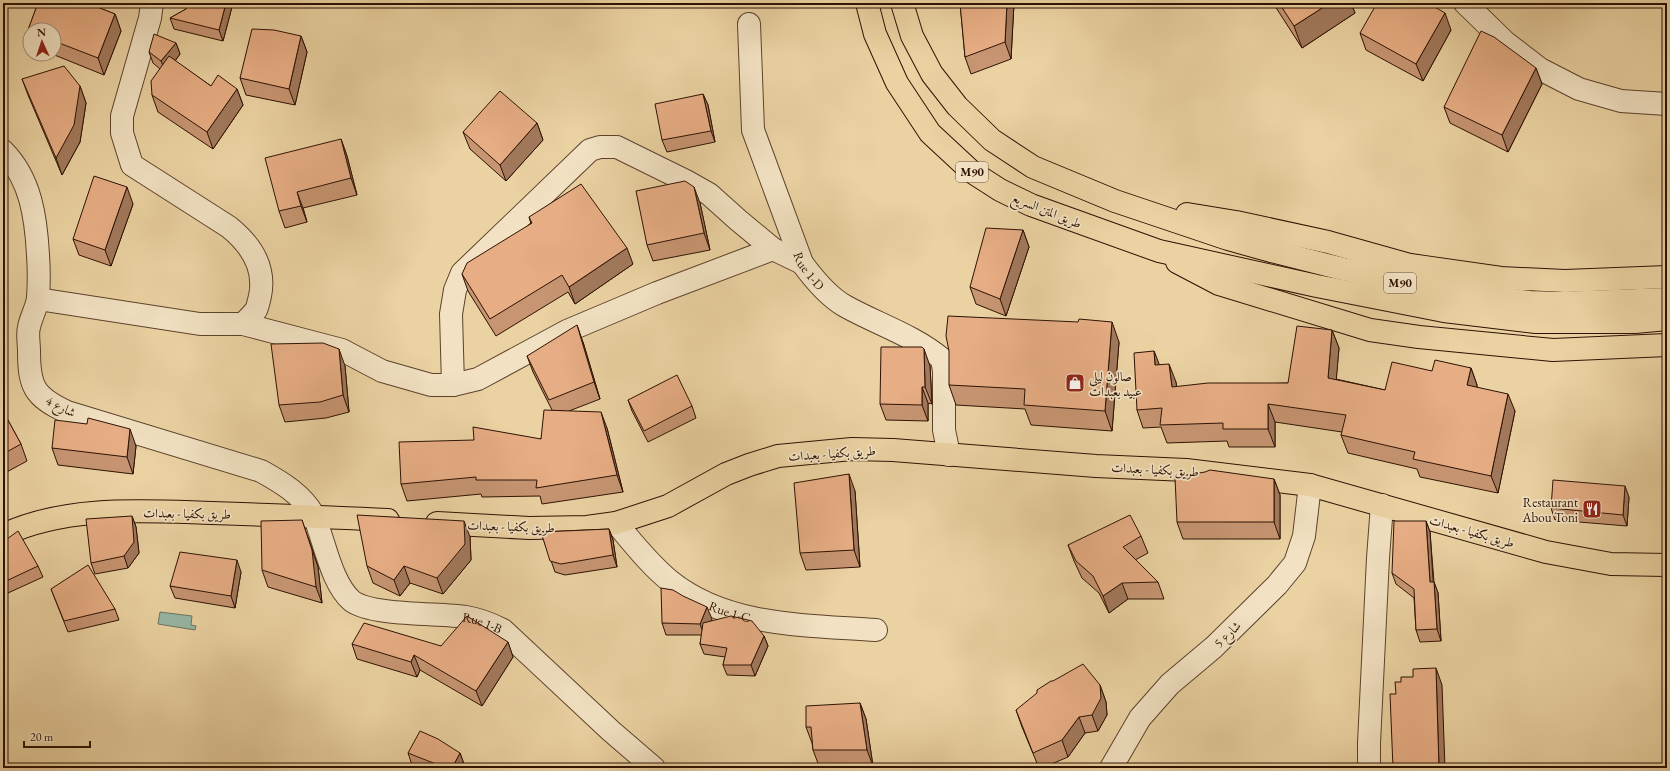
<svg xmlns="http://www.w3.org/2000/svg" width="1670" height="771" font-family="'EB Garamond',Amiri,serif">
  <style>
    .water { fill: #98b8a7; stroke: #6d7665 }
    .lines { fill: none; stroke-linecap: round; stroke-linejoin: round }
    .minor-casing { stroke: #5c422b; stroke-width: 24 }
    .major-casing { stroke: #2d1203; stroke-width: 24 }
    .highway-casing { stroke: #2d1203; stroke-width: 24 }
    .minor { stroke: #f2e2c3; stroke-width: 22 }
    .major { stroke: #ebd2a2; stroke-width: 22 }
    .highway { stroke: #ebd2a2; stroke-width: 22 }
    .wall { fill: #c79572; stroke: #2d1203 }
    .shaded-wall { fill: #a2795c; stroke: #2d1203 }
    .building { fill: #e7ad84; stroke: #2d1203 }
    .labels { text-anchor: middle; stroke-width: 3.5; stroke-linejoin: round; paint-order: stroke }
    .shield { fill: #f2e2c3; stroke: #68503d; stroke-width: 1 }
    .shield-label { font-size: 12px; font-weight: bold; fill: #2d1203 }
    .street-label { font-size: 13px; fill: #2d1203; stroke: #f2e2c3 }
    .poi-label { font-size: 13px; fill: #2d1203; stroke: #f2e2c3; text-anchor: start }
  </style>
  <rect width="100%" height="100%" fill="#ebd2a2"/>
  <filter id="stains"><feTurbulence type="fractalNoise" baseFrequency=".005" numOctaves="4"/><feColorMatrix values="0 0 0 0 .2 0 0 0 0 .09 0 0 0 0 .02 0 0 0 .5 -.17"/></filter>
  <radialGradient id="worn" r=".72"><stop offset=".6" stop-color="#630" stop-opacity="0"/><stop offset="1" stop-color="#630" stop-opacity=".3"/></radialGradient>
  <!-- water -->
  <polygon class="water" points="160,612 192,616 191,625 196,626 195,630 158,624"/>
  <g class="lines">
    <defs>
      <g id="minor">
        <polyline points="1465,3 1505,42 1540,69 1579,89 1621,101 1667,104"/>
        <path id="s1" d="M749 24 753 130 802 263C813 278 829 297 845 306 877 324 913 335 942 359L944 371V430L949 455"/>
        <path id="s2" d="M3 151C31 179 36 218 38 255 39 269 39 284 38 298 37 307 31 317 29 327 27 334 29 343 29 351 29 386 34 397 67 412L261 471C281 482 303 495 314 516 317 521 318 528 320 533 327 554 335 587 352 601 372 616 439 613 466 617 479 619 491 624 503 630L611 731 654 768"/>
        <path d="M38 299 200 324H243C247 320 252 315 256 310 258 306 259 300 260 296 266 267 250 244 229 227L132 165 122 133V116L150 18 152 3"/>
        <polyline points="243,324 342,350 382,371 431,385 453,385 478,379 567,331 657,293 773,249"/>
        <polyline points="453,385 451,314 455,290 462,273 590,150 600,147 617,147 686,181 709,194 738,220 773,249 802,263"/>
        <path id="s3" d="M616 523C633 543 649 564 670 581 727 627 807 625 876 630"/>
        <polyline points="1111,768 1140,718 1170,684 1214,647 1277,585 1295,563 1304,536 1310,485"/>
        <polyline points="1369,768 1369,743 1378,558 1382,505"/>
      </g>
      <g id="major">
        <polyline points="437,523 529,528 587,527 616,523 668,506 726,474 749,465 778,456 852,449 893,450 1096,466 1186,470 1310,485 1546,552 1611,564 1667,565"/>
        <path d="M3 535C67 505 143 511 212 513 271 515 330 517 388 520"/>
      </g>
      <g id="highway">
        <polyline points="867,3 875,34 897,83 930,133 972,172 1000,190 1031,205 1159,251 1317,286 1444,311 1536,322 1635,322 1667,319"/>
        <polyline points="902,3 912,36 932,74 957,106 992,140 1033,167 1115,201 1228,239 1271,251 1343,269 1443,291 1530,302 1558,303 1667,299"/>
        <polyline points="1187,214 1236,222 1328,242 1410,265 1501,278 1565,281 1667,277"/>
        <polyline points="1177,262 1219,284 1370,330 1419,337 1553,350 1667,345"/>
      </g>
    </defs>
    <!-- minor casing -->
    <use href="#minor" class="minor-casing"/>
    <!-- major casing -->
    <use href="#major" class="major-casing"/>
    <!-- highway casing -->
    <use href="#highway" class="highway-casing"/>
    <!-- minor -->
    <use href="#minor" class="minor"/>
    <!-- major -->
    <use href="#major" class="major"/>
    <!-- highway -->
    <use href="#highway" class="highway"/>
  </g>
  <!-- wall -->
  <g class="wall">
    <polygon points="38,3 87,3 115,14 121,31 104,75 52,54 54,54 54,30 30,30 30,37 28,30"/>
    <polygon points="233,3 223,41 174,29 170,18 186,9"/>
    <polygon points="960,3 1014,3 1011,59 971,74 965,57"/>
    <polygon points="1273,3 1351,3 1355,13 1302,48"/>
    <polygon points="1451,30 1423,81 1366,50 1360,33"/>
    <polygon points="301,36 307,52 295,105 246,95 240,78"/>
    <polygon points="176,43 180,54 175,61 211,86 237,89 243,105 213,149 158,112 152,95 160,69 153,63 149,52"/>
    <polygon points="1536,68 1542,84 1508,152 1450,123 1444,107"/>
    <polygon points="22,79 80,86 86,103 80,142 62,175 28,95"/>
    <polygon points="703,94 708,105 715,142 667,152 662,140"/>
    <polygon points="537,123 543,140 506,181 470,149 463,132"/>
    <polygon points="341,139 347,156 357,195 303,208 307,222 285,228 279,211"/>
    <polygon points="700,203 710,250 653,261 647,245"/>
    <polygon points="133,204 111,266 79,255 73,239"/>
    <polygon points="529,217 633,264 575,304 568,292 496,336 468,291 462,274 531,224"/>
    <polygon points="1023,230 1029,247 1006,316 976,304 970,287"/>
    <polygon points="1332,330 1339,348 1336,379 1385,390 1432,371 1471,368 1477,385 1477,387 1515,411 1498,493 1420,477 1417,469 1348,453 1341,435 1342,432 1275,422 1275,447 1229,447 1227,441 1167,443 1161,427 1143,428 1137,410 1154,351 1159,365 1176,382 1176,387 1288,383"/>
    <polygon points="583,342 600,399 569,411 607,428 623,492 542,504 540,496 482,497 481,494 407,501 401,484 541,439 552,410 533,372 527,356"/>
    <polygon points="1119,342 1112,431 1031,425 1025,409 956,405 949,385"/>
    <polygon points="345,366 349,412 326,418 285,422 279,405"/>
    <polygon points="930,366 932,404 928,403 928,421 886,420 880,404"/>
    <polygon points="628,400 692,406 696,418 648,442 632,411"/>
    <polygon points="3,411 21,444 27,461 3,474"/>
    <polygon points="136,446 133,474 58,465 52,448"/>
    <polygon points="1274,479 1280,495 1280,539 1183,539 1177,522"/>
    <polygon points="855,491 860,567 806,570 800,553"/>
    <polygon points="1629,497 1627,526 1555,520 1551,508"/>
    <polygon points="132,516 136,527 139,553 128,568 95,574 91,563"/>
    <polygon points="1426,521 1430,532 1434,582 1438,593 1441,641 1420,642 1416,630 1414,598 1396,584 1392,573"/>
    <polygon points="609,529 613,540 617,567 565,575 555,572 541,532"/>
    <polygon points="1141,536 1148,553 1135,560 1158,582 1164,599 1128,599 1109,613 1099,593 1082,578 1074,561 1068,545"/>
    <polygon points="308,537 318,567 322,603 268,587 262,570"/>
    <polygon points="470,537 471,560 443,594 410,583 400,596 373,583 367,566"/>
    <polygon points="3,542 38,566 43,577 8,593 3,588"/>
    <polygon points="241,572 235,608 175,598 170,586"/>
    <polygon points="51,589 115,609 119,620 68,632"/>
    <polygon points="712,619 710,622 764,636 768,646 755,676 727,675 723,665 725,657 704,654 700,644 702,635 666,635 662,623"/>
    <polygon points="508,642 513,657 482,706 420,670 417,677 357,659 352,644 441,646"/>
    <polygon points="1100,685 1106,702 1107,715 1098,731 1085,733 1068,757 1042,768 1039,768 1022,727 1016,710"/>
    <polygon points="860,703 866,719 873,766 819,766 813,750 812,743 806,727"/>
    <polygon points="408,753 460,753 464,764 462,768 420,768 412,765"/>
  </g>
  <!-- shaded-wall -->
  <g class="shaded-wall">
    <polygon points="226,3 233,3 223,41 219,30"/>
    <polygon points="1007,3 1014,3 1011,59 1005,42"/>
    <polygon points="1330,3 1351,3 1355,13 1302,48 1294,26"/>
    <polygon points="1445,13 1451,30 1423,81 1416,64"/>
    <polygon points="115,14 121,31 104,75 98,58"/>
    <polygon points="301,36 307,52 295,105 289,89"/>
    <polygon points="176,43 180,54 166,73 161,61"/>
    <polygon points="1536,68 1542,84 1508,152 1502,135"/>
    <polygon points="80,86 86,103 80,142 62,175 56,158"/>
    <polygon points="237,89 243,105 213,149 207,132"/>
    <polygon points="703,94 708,105 715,142 711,131"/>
    <polygon points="537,123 543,140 506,181 500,165"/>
    <polygon points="341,139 347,156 357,195 351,178"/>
    <polygon points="127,187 133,204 111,266 105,250"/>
    <polygon points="694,187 700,203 710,250 704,233"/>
    <polygon points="297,192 303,208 307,222 301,206"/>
    <polygon points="1023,230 1029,247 1006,316 1000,299"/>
    <polygon points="627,248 633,264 575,304 569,287"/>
    <polygon points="1112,322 1119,342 1112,431 1105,411"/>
    <polygon points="577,325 583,342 600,399 594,382"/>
    <polygon points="1332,330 1339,348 1335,395 1328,378"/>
    <polygon points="339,349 345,366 349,412 343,395"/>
    <polygon points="924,349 930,366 932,404 925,387"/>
    <polygon points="1154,351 1161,369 1155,365"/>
    <polygon points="1169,364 1176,382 1179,405 1172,387"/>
    <polygon points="1471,368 1477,385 1473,403 1467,385"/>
    <polygon points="922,387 928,403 928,421 922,405"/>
    <polygon points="1508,394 1515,411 1498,493 1491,476"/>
    <polygon points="1268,404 1275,422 1275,447 1268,429"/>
    <polygon points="601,412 607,428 623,492 617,475"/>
    <polygon points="130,429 136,446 133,474 127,457"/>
    <polygon points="849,474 855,491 860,567 854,550"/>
    <polygon points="1274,479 1280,495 1280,539 1274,522"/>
    <polygon points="1625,486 1629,497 1627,526 1623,515"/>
    <polygon points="132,516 136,527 139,553 128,568 124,556"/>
    <polygon points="302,520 318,567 322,603 316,587"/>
    <polygon points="464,521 470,537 471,560 443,594 437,578"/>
    <polygon points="1426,521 1430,532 1434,594 1430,582"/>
    <polygon points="609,529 613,540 617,567 613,555"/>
    <polygon points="237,560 241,572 235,608 231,596"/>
    <polygon points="404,566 410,583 400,596 394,580"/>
    <polygon points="1434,582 1438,593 1441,641 1437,629"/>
    <polygon points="1122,583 1128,599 1109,613 1103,596"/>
    <polygon points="707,607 712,619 704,635 700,624"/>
    <polygon points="764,636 768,646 755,676 751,665"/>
    <polygon points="508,642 513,657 482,706 476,691"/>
    <polygon points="414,655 420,670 417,677 411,662"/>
    <polygon points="1436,668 1442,685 1445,768 1439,768"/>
    <polygon points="1100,685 1106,702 1107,715 1098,731 1092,715"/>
    <polygon points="860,703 866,719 873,766 867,750"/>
    <polygon points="1079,717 1085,733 1068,757 1062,740"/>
    <polygon points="460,753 464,764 462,768 452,768"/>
  </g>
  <!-- building -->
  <g class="building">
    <polygon points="38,3 87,3 115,14 98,58 54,41 54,30 30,30 30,31 28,30"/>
    <polygon points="188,3 226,3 219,30 170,18 186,9"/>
    <polygon points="960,3 1007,3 1005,42 965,57"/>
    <polygon points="1279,3 1330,3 1294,26"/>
    <polygon points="1377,3 1428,3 1445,13 1416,64 1360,33"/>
    <polygon points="252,29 274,30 301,36 289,89 240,78"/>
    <polygon points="1481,31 1494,37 1536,68 1502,135 1444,107"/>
    <polygon points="154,34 176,43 161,61 149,52"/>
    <polygon points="169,56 211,86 218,75 237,89 207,132 152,95 151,81"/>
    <polygon points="64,66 80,86 74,125 56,158 22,79"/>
    <polygon points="500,91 537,123 500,165 463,132"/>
    <polygon points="703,94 711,131 662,140 655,104"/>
    <polygon points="341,139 351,178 297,192 301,206 279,211 265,158"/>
    <polygon points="94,176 127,187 105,250 73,239"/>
    <polygon points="685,181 694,187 704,233 647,245 636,191"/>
    <polygon points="581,184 627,248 569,287 562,275 490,319 462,274 467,263 532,223 529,217"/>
    <polygon points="986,228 1023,230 1000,299 970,287"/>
    <polygon points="948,316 1078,322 1079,319 1112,322 1105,411 1024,405 1025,389 949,385 949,351 946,336"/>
    <polygon points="577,325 594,382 549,400 527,356"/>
    <polygon points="1297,326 1332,330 1328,378 1385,390 1392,362 1432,371 1435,360 1471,368 1467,385 1508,394 1491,476 1413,459 1415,452 1341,435 1346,415 1268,404 1268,429 1223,429 1223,423 1160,425 1162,408 1137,410 1134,353 1154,351 1155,365 1169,364 1172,387 1208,383 1288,383"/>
    <polygon points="323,343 339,349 343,395 320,402 279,405 271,344"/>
    <polygon points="881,347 922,347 924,349 925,387 922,387 922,405 880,404"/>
    <polygon points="677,375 692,406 644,431 628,400"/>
    <polygon points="544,410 601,412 617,475 536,488 537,480 476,480 476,477 401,484 399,442 474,440 473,427 541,439"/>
    <polygon points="3,411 21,444 3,454"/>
    <polygon points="88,418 130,429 127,457 52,448 55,420 87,424"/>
    <polygon points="1210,470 1274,479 1274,522 1177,522 1175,477 1205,472"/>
    <polygon points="849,474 854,550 800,553 794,483"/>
    <polygon points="1553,480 1625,486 1623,515 1551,508"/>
    <polygon points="357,515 464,521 465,544 437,578 404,566 394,580 367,566"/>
    <polygon points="1130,515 1141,536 1123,547 1158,582 1122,583 1103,596 1093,576 1076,561 1068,545"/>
    <polygon points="132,516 134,542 124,556 91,563 86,519"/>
    <polygon points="302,520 312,550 316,587 262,570 261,521"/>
    <polygon points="1394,521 1426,521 1430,582 1434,582 1437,629 1416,630 1414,589 1392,573"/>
    <polygon points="609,529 613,555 561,564 550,561 541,532"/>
    <polygon points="18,531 38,566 4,582 3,581 3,542"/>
    <polygon points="180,552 237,560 231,596 170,586"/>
    <polygon points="88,565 115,609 64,621 51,589"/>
    <polygon points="661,588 673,590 683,596 707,607 700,624 662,623"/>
    <polygon points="467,616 508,642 476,691 414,655 411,662 352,644 364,623 441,646"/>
    <polygon points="731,616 752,621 764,636 751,665 723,665 727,648 700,644 703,623"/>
    <polygon points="1083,664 1100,685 1101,698 1092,715 1079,717 1062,740 1033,753 1016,710 1037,693 1037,690 1051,681 1053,681"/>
    <polygon points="1436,668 1439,768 1393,768 1390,694 1396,694 1395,682 1401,682 1401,677 1413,677 1413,669"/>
    <polygon points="860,703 867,750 813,750 811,727 806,727 806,706"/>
    <polygon points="420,731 438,739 460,753 452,768 446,768 408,753"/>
  </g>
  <!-- icons -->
  <defs>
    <symbol id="shop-square" viewBox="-11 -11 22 22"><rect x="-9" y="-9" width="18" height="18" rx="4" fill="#8f2418" stroke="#f2e2c3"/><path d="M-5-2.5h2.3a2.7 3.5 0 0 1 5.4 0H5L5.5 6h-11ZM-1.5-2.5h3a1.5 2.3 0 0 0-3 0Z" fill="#fff"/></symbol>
    <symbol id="restaurant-square" viewBox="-11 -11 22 22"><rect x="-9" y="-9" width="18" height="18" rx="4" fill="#8f2418" stroke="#f2e2c3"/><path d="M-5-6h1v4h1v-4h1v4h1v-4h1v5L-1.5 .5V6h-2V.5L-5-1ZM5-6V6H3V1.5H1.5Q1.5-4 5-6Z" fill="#fff"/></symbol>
  </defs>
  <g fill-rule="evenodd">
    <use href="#shop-square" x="1064" y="372" width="22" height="22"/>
    <use href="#restaurant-square" x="1581" y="498" width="22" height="22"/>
  </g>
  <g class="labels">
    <!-- shield labels -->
    <g class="shield">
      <rect x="956" y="162" width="32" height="20" rx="3"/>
      <rect x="1384" y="273" width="32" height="20" rx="3"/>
    </g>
    <g class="shield-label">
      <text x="972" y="176">M90</text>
      <text x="1400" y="287">M90</text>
    </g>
    <!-- street labels -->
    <g class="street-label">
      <text transform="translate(1047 210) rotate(22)" y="5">طريق المتن السريع</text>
      <text dy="5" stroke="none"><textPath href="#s1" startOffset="258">Rue 1-D</textPath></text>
      <text transform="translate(61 406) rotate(26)" y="5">شارع 4</text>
      <text transform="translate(832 453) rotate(-4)" y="5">طريق بكفيا - بعبدات</text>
      <text transform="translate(1155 469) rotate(3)" y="5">طريق بكفيا - بعبدات</text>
      <text transform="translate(187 513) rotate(1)" y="5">طريق بكفيا - بعبدات</text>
      <text transform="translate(511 526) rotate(2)" y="5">طريق بكفيا - بعبدات</text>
      <text transform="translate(1472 531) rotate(16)" y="5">طريق بكفيا - بعبدات</text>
      <text dy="5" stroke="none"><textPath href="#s3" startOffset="147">Rue 1-C</textPath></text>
      <text dy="5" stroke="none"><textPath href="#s2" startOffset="789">Rue 1-B</textPath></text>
      <text transform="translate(1227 634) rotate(-44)" y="5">شارع 5</text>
    </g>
    <!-- poi labels -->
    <g class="poi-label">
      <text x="1089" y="381">صالون ليلى<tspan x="1089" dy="15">عبيد بعبدات</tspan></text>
      <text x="1578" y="507" text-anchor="end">Restaurant<tspan x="1578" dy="15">Abou Toni</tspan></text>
    </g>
  </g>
  <!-- margin -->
  <rect width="1670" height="771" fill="none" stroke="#ebd2a2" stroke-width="16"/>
  <rect x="4" y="4" width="1662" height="763" fill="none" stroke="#2d1203" stroke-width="2"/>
  <rect x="8" y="8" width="1654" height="755" fill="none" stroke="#2d1203"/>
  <!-- north arrow -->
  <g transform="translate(42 42) rotate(357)"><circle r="19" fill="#f2e2c3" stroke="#a38f76"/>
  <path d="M0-3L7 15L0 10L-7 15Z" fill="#8f2418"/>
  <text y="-6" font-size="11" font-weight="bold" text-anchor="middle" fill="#2d1203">N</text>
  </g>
  <!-- scale -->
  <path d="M24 741v6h66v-6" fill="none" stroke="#2d1203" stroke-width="2"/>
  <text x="30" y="741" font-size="12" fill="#2d1203" stroke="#f2e2c3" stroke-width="3" paint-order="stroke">20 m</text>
  <rect width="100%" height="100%" filter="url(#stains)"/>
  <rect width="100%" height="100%" fill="url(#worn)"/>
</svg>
